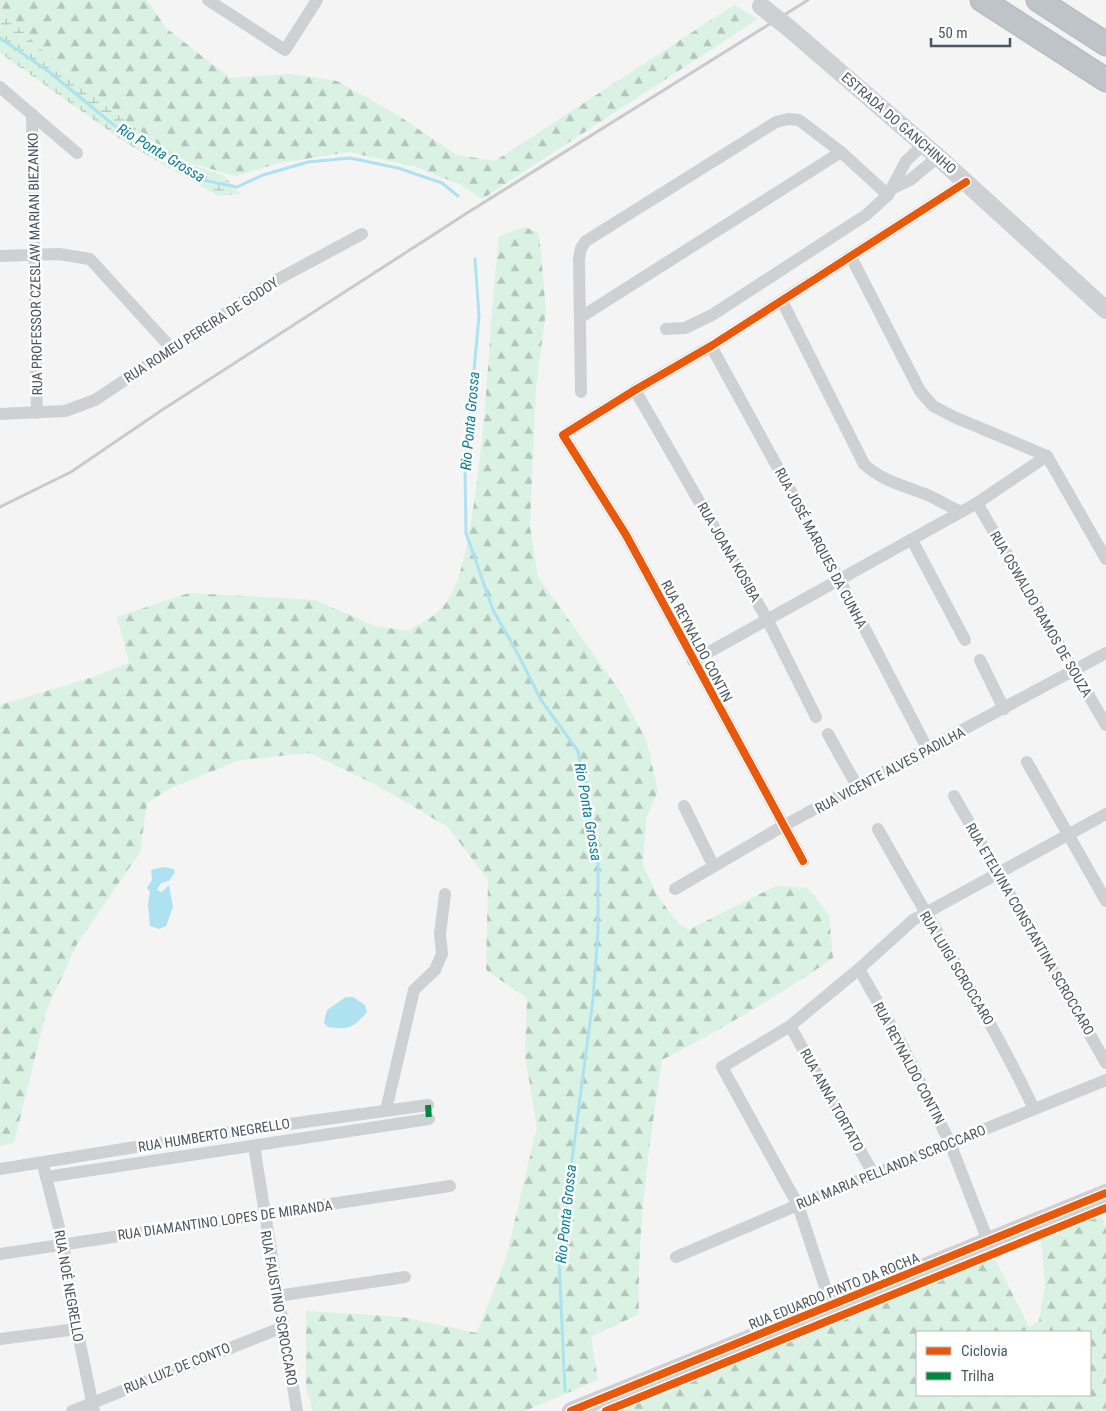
<svg xmlns="http://www.w3.org/2000/svg" width="1106" height="1411" font-family="'Roboto Condensed',sans-serif">
  <style>
    .forest { fill: url(#forest-firs); fill-rule: evenodd }
    .wetland { fill: url(#wetland-marsh) }
    .water { fill: #aee2f0 }
    .lines { fill: none; stroke-linecap: round; stroke-linejoin: round }
    .stream { stroke: #aee2f0; stroke-width: 3 }
    .highway-casing { stroke: #b9bec3; stroke-width: 25 }
    .street { stroke: #ced0d2; stroke-width: 12 }
    .secondary { stroke: #ced0d4; stroke-width: 18 }
    .highway { stroke: #bec4c9; stroke-width: 22 }
    .rail { stroke: #c9cacc; stroke-width: 3 }
    .secondary-bridge { stroke: #ced0d4; stroke-width: 18 }
    .quiet { stroke: #00873e; stroke-width: 6; stroke-dasharray: 12 6; stroke-linecap: butt }
    .cycleway-casing { stroke: #fff; stroke-width: 11 }
    .cycleway { stroke: #e8590c; stroke-width: 8 }
    .labels { text-anchor: middle; stroke-width: 5; stroke-linejoin: round; paint-order: stroke }
    .street-label { font-size: 14px; fill: #4a5661; stroke: #fff }
    .water-label { font-size: 15px; font-style: italic; fill: #0c7c9b; stroke: #fff }
  </style>
  <defs>
    <pattern id="forest-firs" width="22" height="20" patternUnits="userSpaceOnUse" patternTransform="scale(1.25)"><rect width="22" height="20" fill="#d9f2e3"/><path d="M5 1l3.5 6h-7zM16 11l3.5 6h-7z" fill="#b2c7bb"/></pattern>
    <pattern id="wetland-marsh" width="20" height="14" patternUnits="userSpaceOnUse" patternTransform="scale(1.25)"><rect width="20" height="14" fill="#d9f2e3"/><path d="M1 5h8M5 5V1M11 12h8M15 12V8" fill="none" stroke="#b2c7bb"/></pattern>
  </defs>
  <rect width="100%" height="100%" fill="#f4f4f4"/>
  <!-- forest -->
  <g class="forest">
    <polygon points="0,0 147,0 166,28 230,78 290,74 337,81 396,114 457,155 495,161 734,5 758,19 482,199 459,184 416,167 349,152 279,163 236,176 183,161 131,125 44,52 9,17 0,15"/>
    <path d="M525 227 539 233 546 311 536 388 530 527 538 577 619 690 646 739 658 791 646 819 643 865 657 895 677 922 688 930 776 886 808 888 829 915 833 958C778 996 722 1029 662 1060 649 1144 637 1229 639 1314L591 1337 598 1380 525 1411H313L306 1388V1311L402 1317 477 1333 506 1258 537 1127 525 1056 527 998 486 970 488 880 448 827 378 786 310 753 240 760 171 788 147 803 140 852 77 944 47 1009 14 1143 0 1146V705L90 678 129 663 117 617 189 593 315 600 375 626 408 631C418 624 435 617 443 607 461 585 466 548 471 521 488 427 488 331 499 236Z"/>
    <path d="M1102 1215 1106 1229V1411H610L994 1257 1029 1327 1039 1321 1045 1286 1041 1238ZM917 1332H1090V1395H917Z"/>
  </g>
  <!-- wetland -->
  <polygon class="wetland" points="0,15 9,17 44,52 131,125 183,161 224,176 241,194 218,196 126,143 0,53"/>
  <!-- water -->
  <g class="water">
    <polygon points="163,867 174,869 175,872 169,881 161,883 157,890 162,892 169,885 173,907 166,926 159,929 150,926 148,904 150,892 147,888 152,880 151,870"/>
    <path d="M346 997H353L365 1005 367 1012C353 1028 349 1030 328 1027L324 1023 327 1010Z"/>
  </g>
  <g class="lines">
    <!-- stream -->
    <g class="stream">
      <polyline points="0,38 48,71 115,126 203,180 237,187 263,175 308,162 350,158 398,168 442,183 458,196"/>
      <polyline points="475,259 479,316 465,468 466,533 493,610 519,656 541,700 578,751 598,864 598,931 593,999 559,1260 565,1391"/>
    </g>
    <defs>
      <g id="highway">
        <polyline points="982,0 1106,80"/>
        <polyline points="1038,0 1106,44"/>
      </g>
    </defs>
    <!-- highway casing -->
    <use href="#highway" class="highway-casing"/>
    <!-- street -->
    <g class="street">
      <polyline points="208,0 285,50 317,0"/>
      <polyline points="0,87 77,153"/>
      <polyline points="32,114 37,413"/>
      <polyline points="893,188 910,180 938,157"/>
      <polyline points="0,256 59,254 90,259 172,349"/>
      <polyline points="851,257 920,391 933,406 954,417 1047,456 1106,559"/>
      <path d="M782 301 864 464C883 482 906 486 930 496 940 501 950 507 961 512"/>
      <polyline points="581,317 841,152"/>
      <polyline points="666,329 685,328 712,315 866,215 888,195 906,161 924,144"/>
      <polyline points="711,346 840,581 928,750"/>
      <polyline points="635,390 768,621 816,717"/>
      <polyline points="581,392 579,259 581,248 586,241 776,122 788,119 799,120 841,152 888,195"/>
      <polyline points="0,414 65,411 95,400 269,284 362,234"/>
      <polyline points="977,503 1106,725"/>
      <polyline points="912,540 965,640"/>
      <polyline points="980,660 1004,709"/>
      <polyline points="693,661 977,503 1047,456"/>
      <polyline points="828,734 857,786"/>
      <polyline points="1027,762 1106,901"/>
      <polyline points="954,796 1106,1063"/>
      <polyline points="684,806 713,865"/>
      <path d="M878 829C930 923 988 1012 1034 1109"/>
      <polyline points="803,861 626,535 563,435 635,390 711,346 966,182"/>
      <polyline points="675,889 783,826 1106,653"/>
      <polyline points="859,969 903,1047 950,1143 988,1241"/>
      <polyline points="790,1026 874,1175"/>
      <polyline points="386,1110 414,990 435,970 442,954 440,934 445,894"/>
      <polyline points="254,1146 297,1411"/>
      <polyline points="0,1169 209,1135 428,1105"/>
      <polyline points="44,1169 63,1243 77,1329 94,1411"/>
      <polyline points="46,1177 429,1119"/>
      <polyline points="0,1254 450,1186"/>
      <polyline points="676,1257 798,1205 1106,1080"/>
      <polyline points="277,1296 405,1277"/>
      <polyline points="831,1305 798,1205 722,1067 790,1026 859,969 913,920 1106,814"/>
      <polyline points="0,1339 77,1329"/>
      <polyline points="72,1411 283,1327"/>
    </g>
    <!-- secondary -->
    <g class="secondary">
      <polyline points="790,29 938,157 1106,310"/>
      <polyline points="571,1411 1106,1193"/>
    </g>
    <!-- highway -->
    <use href="#highway" class="highway"/>
    <!-- rail -->
    <polyline class="rail" points="0,507 71,472 162,410 467,213 808,0"/>
    <!-- secondary-bridge -->
    <polyline class="secondary-bridge" points="761,6 790,29"/>
    <!-- quiet -->
    <polyline class="quiet" points="428,1105 429,1119"/>
    <defs>
      <g id="cycleway">
        <polyline points="803,861 626,535 563,435 635,390 711,346 966,182"/>
        <polyline points="571,1411 1106,1193"/>
        <polyline points="606,1411 1106,1208"/>
      </g>
    </defs>
    <!-- cycleway casing -->
    <use href="#cycleway" class="cycleway-casing"/>
    <!-- cycleway -->
    <use href="#cycleway" class="cycleway"/>
  </g>
  <g class="labels">
    <!-- street labels -->
    <g class="street-label">
      <text transform="translate(899 123) rotate(41)" y="5">ESTRADA DO GANCHINHO</text>
      <text transform="translate(35 264) rotate(-91)" y="5">RUA PROFESSOR CZESLAW MARIAN BIEZANKO</text>
      <text transform="translate(201 330) rotate(-33)" y="5">RUA ROMEU PEREIRA DE GODOY</text>
      <text transform="translate(821 548) rotate(62)" y="5">RUA JOSÉ MARQUES DA CUNHA</text>
      <text transform="translate(729 552) rotate(60)" y="5">RUA JOANA KOSIBA</text>
      <text transform="translate(1041 614) rotate(60)" y="5">RUA OSWALDO RAMOS DE SOUZA</text>
      <text transform="translate(697 641) rotate(62)" y="5">RUA REYNALDO CONTIN</text>
      <text transform="translate(890 770) rotate(-28)" y="5">RUA VICENTE ALVES PADILHA</text>
      <text transform="translate(1030 929) rotate(60)" y="5">RUA ETELVINA CONSTANTINA SCROCCARO</text>
      <text transform="translate(957 968) rotate(59)" y="5">RUA LUIGI SCROCCARO</text>
      <text transform="translate(909 1063) rotate(62)" y="5">RUA REYNALDO CONTIN</text>
      <text transform="translate(832 1100) rotate(61)" y="5">RUA ANNA TORTATO</text>
      <text transform="translate(214 1135) rotate(-9)" y="5">RUA HUMBERTO NEGRELLO</text>
      <text transform="translate(891 1167) rotate(-22)" y="5">RUA MARIA PELLANDA SCROCCARO</text>
      <text transform="translate(225 1220) rotate(-8)" y="5">RUA DIAMANTINO LOPES DE MIRANDA</text>
      <text transform="translate(69 1286) rotate(80)" y="5">RUA NOÉ NEGRELLO</text>
      <text transform="translate(834 1291) rotate(-22)" y="5">RUA EDUARDO PINTO DA ROCHA</text>
      <text transform="translate(279 1308) rotate(80)" y="5">RUA FAUSTINO SCROCCARO</text>
      <text transform="translate(177 1368) rotate(-22)" y="5">RUA LUIZ DE CONTO</text>
    </g>
    <!-- water labels -->
    <g class="water-label">
      <text transform="translate(161 153) rotate(31)" y="5">Rio Ponta Grossa</text>
      <text transform="translate(470 421) rotate(-85)" y="5">Rio Ponta Grossa</text>
      <text transform="translate(588 812) rotate(80)" y="5">Rio Ponta Grossa</text>
      <text transform="translate(566 1214) rotate(-84)" y="5">Rio Ponta Grossa</text>
    </g>
  </g>
  <!-- legend -->
  <rect x="916" y="1331" width="175" height="65" fill="#ffffff" stroke="#b7bbc0"/>
  <rect x="926" y="1347" width="25" height="8" fill="#e8590c" stroke="#b7bbc0"/>
  <text x="961" y="1356" font-size="15" fill="#4a5661">Ciclovia</text>
  <rect x="926" y="1372" width="25" height="8" fill="#00873e" stroke="#b7bbc0"/>
  <text x="961" y="1381" font-size="15" fill="#4a5661">Trilha</text>
  <!-- scale -->
  <path d="M931 38v8h79v-8" fill="none" stroke="#4a5661" stroke-width="2.5"/>
  <text x="938" y="38" font-size="15" fill="#4a5661" stroke="#ffffff" stroke-width="4" paint-order="stroke">50 m</text>
</svg>
